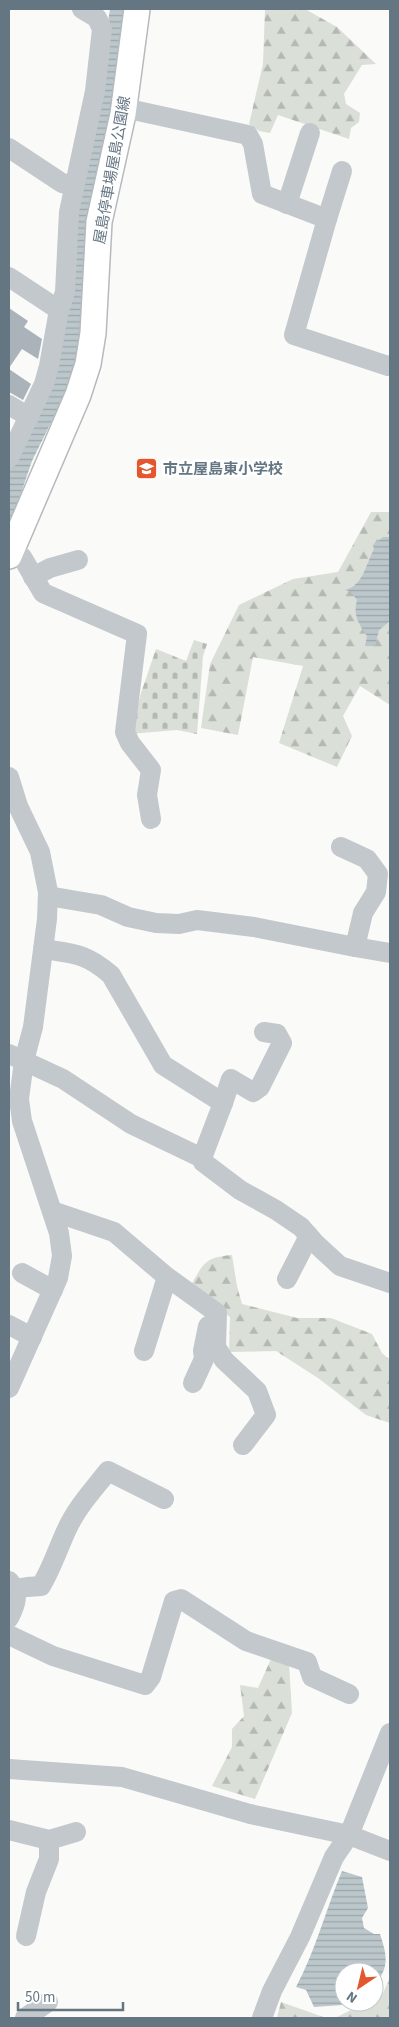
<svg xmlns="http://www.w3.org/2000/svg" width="399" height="2027" font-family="'Source Sans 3','Noto Sans JP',sans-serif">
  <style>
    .forest { fill: url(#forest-firs) }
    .cemetery { fill: url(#cemetery-stones) }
    .water { fill: url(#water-rules) }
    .building { fill: #aab3b9 }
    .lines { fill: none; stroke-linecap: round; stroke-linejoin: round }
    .major-casing { stroke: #b5babe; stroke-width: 28 }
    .minor { stroke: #c3c8cc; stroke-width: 20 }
    .major { stroke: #fff; stroke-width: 25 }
    .labels { text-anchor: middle; stroke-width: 5; stroke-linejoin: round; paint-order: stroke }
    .street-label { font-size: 15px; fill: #657683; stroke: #fff }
    .poi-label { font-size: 15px; font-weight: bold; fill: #657683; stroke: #fff; text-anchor: start }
  </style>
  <defs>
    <pattern id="forest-firs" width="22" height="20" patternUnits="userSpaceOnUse" patternTransform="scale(1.25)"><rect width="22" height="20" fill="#dadfd7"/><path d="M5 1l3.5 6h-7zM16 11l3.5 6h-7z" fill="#b4b9b4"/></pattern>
    <pattern id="cemetery-stones" width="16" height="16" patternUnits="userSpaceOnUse" patternTransform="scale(1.25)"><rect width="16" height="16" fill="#dadfd7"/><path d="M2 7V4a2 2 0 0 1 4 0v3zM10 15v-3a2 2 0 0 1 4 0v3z" fill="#b4b9b4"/></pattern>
    <pattern id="water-rules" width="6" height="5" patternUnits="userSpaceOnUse" patternTransform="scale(1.25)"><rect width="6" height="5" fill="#bbc7cb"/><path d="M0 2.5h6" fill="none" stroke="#9ca6aa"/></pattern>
  </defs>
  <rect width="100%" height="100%" fill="#fafaf8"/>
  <!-- forest -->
  <g class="forest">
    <polygon points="265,9 305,9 337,27 376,64 362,65 344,94 346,104 360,113 359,122 351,128 349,139 278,115 270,133 259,131 249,124 263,64"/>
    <polygon points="371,512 390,512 390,705 360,686 343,716 352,736 337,767 279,743 303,666 253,657 238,735 201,728 210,664 239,605 293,579 338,572"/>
    <path d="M232 1255 237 1286 242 1304 297 1318H331L372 1334 382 1353 390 1360V1423L366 1415 318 1378 276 1351 229 1352 230 1317 190 1287C203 1264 205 1257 232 1255Z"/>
    <polygon points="271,1659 289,1663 292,1713 255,1799 212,1786 232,1747 232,1729 244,1716 240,1685 258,1688"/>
    <polygon points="390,1978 390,2018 335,2018 367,2002 374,2002 374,1999 382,1995"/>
    <polygon points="281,2002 326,2018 277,2018"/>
  </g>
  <!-- cemetery -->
  <polygon class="cemetery" points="194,640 207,644 203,656 197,734 177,730 130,734 141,693 156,649 186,661"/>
  <!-- water -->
  <g class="water">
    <polygon points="110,9 125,9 80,351 71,382 32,461 9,528 9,469 49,384"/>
    <path d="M383 537H390V621L379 630 375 646H365L367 636C358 623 353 615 357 600L350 591 345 590C363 586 366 564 374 549L373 545Z"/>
    <path d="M342 1871 362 1877 368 1908 362 1918 364 1928 374 1934H380C387 1956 390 1967 374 1986V1972H344V2002H350L342 2005 314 2007 306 1990 296 1987C315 1952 326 1909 342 1871Z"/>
  </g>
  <!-- building -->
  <g class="building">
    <polygon points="9,308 28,321 24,327 42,339 38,359 22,349 9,368"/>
    <polygon points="9,369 31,384 23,400 9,392"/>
  </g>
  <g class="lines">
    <defs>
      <polyline id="major" points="9,556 78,395 88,364 93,333 99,222 123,114 137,9"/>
    </defs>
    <!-- major casing -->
    <use href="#major" class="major-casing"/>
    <!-- minor -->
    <g class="minor">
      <polyline points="124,108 248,135 253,144 262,194 327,219 294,335 388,366"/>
      <polyline points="9,148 62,183 74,186"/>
      <polyline points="287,204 310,133"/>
      <polyline points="327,219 342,171"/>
      <polyline points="9,277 59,310"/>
      <polyline points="9,405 29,417"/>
      <polyline points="9,458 44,384 49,366 59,310 65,292 69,212 95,91 102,29 97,18 82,9"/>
      <polyline points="11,552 22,557 43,593 137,634 125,732 130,743 151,770 147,795 151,819"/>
      <polyline points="33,577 50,568 78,560"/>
      <polyline points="9,777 18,806 40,852 48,892 47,919 33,1027 24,1061 19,1099 22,1121 59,1233 62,1256 58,1278 9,1388"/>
      <polyline points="48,896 101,905 128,917 156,923 179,924 197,920 254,927 355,947 363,913 376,892 378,874 367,859 341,847"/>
      <polyline points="355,947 390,953"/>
      <path d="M43 949C74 954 86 953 111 975L163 1065 223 1103 202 1158 203 1162 240 1190 276 1210 301 1227 315 1243 340 1266 390 1283"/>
      <polyline points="9,1054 63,1079 131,1124 202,1158"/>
      <polyline points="223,1103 231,1079 253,1092 260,1087 282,1043 277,1034 264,1032"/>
      <polyline points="52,1211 114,1232 167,1277 217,1313 216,1347 224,1360 257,1391 266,1415 243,1445"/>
      <polyline points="22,1273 53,1290"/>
      <polyline points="287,1279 309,1236"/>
      <polyline points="9,1325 32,1337"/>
      <polyline points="144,1351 167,1277"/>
      <polyline points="193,1383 204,1359 203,1351 208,1326"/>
      <path d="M9 1581C20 1594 16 1604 9 1618"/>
      <path d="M15 1589 27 1587 41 1586C52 1568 58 1548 67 1529 77 1507 94 1489 108 1471L164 1499"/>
      <polyline points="9,1635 53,1656 145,1685 151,1677 174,1601 181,1599 246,1641 307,1662 312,1677 349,1694"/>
      <polyline points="9,1769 122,1777 250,1814 349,1835 390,1851"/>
      <polyline points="9,1830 49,1840 76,1832"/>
      <polyline points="26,1936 36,1892 49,1859 49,1840"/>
      <polyline points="25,2018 48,2002"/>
      <polyline points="262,2018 272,1991 300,1937 334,1857 349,1835 390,1733"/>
    </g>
    <!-- major -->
    <use href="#major" class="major"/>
  </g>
  <!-- icons -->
  <defs>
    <symbol id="school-square" viewBox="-11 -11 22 22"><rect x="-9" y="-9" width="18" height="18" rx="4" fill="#e4572e" stroke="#fff"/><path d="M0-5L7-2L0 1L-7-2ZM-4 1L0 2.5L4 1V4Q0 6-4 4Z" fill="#fff"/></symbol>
  </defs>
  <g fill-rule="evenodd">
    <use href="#school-square" x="134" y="456" width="25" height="25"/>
  </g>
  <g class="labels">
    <!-- street labels -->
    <g class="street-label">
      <text transform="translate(112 170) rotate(-80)" y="5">屋島停車場屋島公園線</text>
    </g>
    <!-- poi labels -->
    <g class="poi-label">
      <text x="163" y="474">市立屋島東小学校</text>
    </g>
  </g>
  <!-- border -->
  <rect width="399" height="2027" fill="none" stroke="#657683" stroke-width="20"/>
  <!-- north arrow -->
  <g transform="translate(359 1987) rotate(215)"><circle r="24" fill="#ffffff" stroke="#c1c8cd"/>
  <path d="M0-4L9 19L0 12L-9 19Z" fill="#e4572e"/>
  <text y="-8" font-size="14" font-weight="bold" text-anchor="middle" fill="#657683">N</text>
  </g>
  <!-- scale -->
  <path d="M18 2002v8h105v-8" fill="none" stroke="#657683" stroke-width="2.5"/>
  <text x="25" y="2002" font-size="15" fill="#657683" stroke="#ffffff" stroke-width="4" paint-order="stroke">50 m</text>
</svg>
